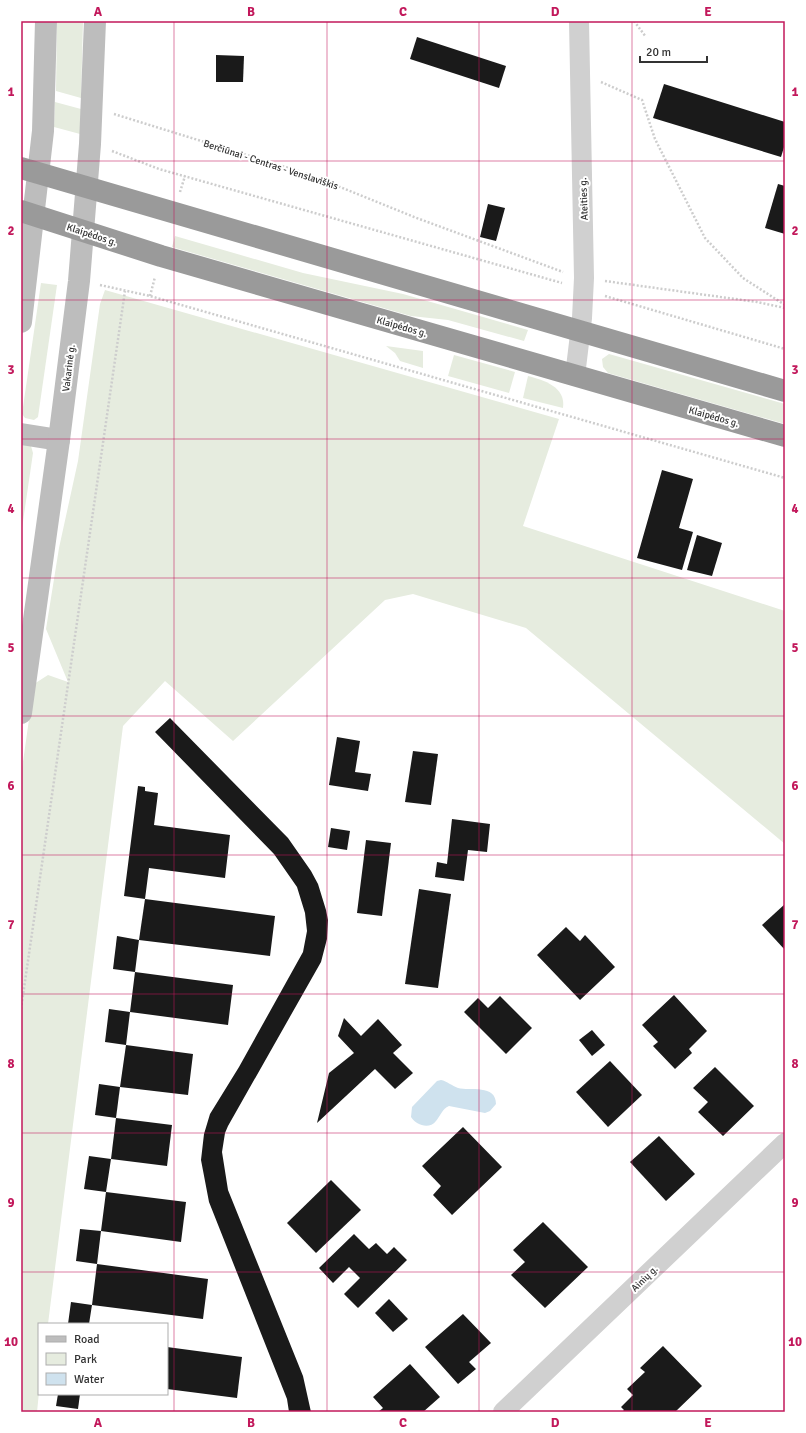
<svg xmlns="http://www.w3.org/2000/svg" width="806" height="1433" font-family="Signika,sans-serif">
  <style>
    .green { fill: #e6ecdf }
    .water { fill: #cfe2ee }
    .building { fill: #1a1a1a }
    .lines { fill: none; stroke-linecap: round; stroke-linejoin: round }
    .path { stroke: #cdcdcd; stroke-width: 2.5; stroke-dasharray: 2 2; stroke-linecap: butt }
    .street { stroke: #d0d0d0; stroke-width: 20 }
    .secondary { stroke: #bdbdbd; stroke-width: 22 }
    .highway { stroke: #9a9a9a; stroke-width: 22 }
    .grid { fill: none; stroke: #c2185b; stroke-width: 1; stroke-opacity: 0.55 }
    .labels { text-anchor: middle; stroke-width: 4; stroke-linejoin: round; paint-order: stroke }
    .street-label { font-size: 10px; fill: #333; stroke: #fff }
    .neatline { fill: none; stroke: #c2185b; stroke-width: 1.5 }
    .grid-label { font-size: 13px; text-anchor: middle; font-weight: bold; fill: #c2185b }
  </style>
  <rect width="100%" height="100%" fill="#fff"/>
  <!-- green -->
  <g class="green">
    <polygon points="57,21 83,21 81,98 56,91"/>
    <polygon points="55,102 81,109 80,134 54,127"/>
    <polygon points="175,236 303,273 403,294 528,330 524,341 448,320 411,316 172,247"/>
    <polygon points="41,283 57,285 38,417 34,420 25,418 22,414"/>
    <polygon points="105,290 559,419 523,526 785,611 785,844 526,628 413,594 385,600 233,741 165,681 123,726 48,1324 39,1324 39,1392 37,1412 21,1412 21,776 34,684 48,675 68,682 46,629 59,548 78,461 100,304"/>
    <polygon points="386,346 423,351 423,368 400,361 395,353"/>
    <polygon points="609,354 785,404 785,424 608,373 603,367 602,359"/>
    <polygon points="454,355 515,372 509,393 448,376"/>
    <path d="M528 376C544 380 566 387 563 408L523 398Z"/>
    <polygon points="21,443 31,446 33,453 21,535"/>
  </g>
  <!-- water -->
  <path class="water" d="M441 1080C447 1081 452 1086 458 1088 470 1091 496 1084 496 1104L490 1111 485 1113 449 1106C442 1109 441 1115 436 1121 429 1130 416 1125 411 1117L412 1107 437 1081Z"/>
  <!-- building -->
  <g class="building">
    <polygon points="417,37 506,66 499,88 410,59"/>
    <polygon points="216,55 244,56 243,82 216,82"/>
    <polygon points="664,84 785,122 785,144 781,157 653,118"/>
    <polygon points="778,184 785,186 785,234 765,228"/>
    <polygon points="488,204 505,208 496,241 480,237"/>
    <polygon points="662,470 693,479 679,528 693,532 682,570 637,558"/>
    <polygon points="697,535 722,543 712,576 687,570"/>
    <polygon points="170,718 288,838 311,871 318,884 326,910 328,920 327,939 321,962 228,1126 225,1133 222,1152 228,1190 303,1376 311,1412 289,1412 287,1399 209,1202 201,1160 204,1134 210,1114 239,1067 303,952 307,931 305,913 297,887 274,854 155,732"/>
    <polygon points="337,737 360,741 355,772 371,774 368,791 329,785"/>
    <polygon points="413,751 438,754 431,805 405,802"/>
    <polygon points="138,786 145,787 145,791 158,793 154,825 230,835 225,878 149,868 145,899 124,896"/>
    <polygon points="452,819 490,824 487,852 468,850 464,881 435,877 437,862 447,864"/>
    <polygon points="331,828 350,831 347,850 328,847"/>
    <polygon points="366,840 391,843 382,916 357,913"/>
    <polygon points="419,889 451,894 438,988 405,984"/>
    <polygon points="145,899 275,916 270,956 139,940"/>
    <polygon points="785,904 785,950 762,925"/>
    <polygon points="566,927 580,941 585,935 615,967 580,1000 537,955"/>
    <polygon points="117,936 139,940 135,972 113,969"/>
    <polygon points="135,972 233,985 228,1025 130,1012"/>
    <polygon points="674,995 707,1031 689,1049 692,1053 675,1069 653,1046 658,1042 642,1025"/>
    <polygon points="500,996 532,1028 506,1054 464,1012 478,998 488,1008"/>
    <polygon points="109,1009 130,1012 126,1045 193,1054 188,1095 120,1087 126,1045 105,1042"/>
    <polygon points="344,1018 361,1036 378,1019 402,1045 393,1053 413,1073 395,1089 375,1069 317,1123 329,1073 354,1053 338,1036"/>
    <polygon points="592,1030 605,1045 592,1056 579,1040"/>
    <polygon points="610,1061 642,1095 608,1127 576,1092"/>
    <polygon points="715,1067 754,1106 723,1136 698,1112 708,1102 693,1088"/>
    <polygon points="99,1084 120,1087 116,1118 95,1115"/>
    <polygon points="116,1118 172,1125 167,1166 111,1159"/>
    <polygon points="463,1127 502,1167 452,1215 433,1195 441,1186 422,1166"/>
    <polygon points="659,1136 695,1174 666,1201 630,1162"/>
    <polygon points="89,1156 111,1159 106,1192 186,1202 181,1242 101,1231 97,1264 76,1261 80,1229 101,1231 106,1192 84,1189"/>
    <polygon points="331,1180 361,1210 316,1253 287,1223"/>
    <polygon points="543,1222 588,1267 545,1308 511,1275 525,1262 513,1250"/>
    <polygon points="354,1234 369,1249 376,1243 387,1254 394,1247 407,1260 358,1308 344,1294 360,1278 349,1267 333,1283 319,1268"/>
    <polygon points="97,1264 208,1279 203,1319 92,1305 89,1324 68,1324 71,1302 92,1305"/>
    <polygon points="389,1299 408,1319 393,1332 375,1313"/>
    <polygon points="463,1314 491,1343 469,1362 476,1369 458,1384 425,1347"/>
    <polygon points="663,1346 702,1386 675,1412 622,1412 624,1410 621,1407 633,1395 627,1389 645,1372 640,1368"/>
    <polygon points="167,1347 242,1357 237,1398 167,1389"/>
    <polygon points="410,1364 440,1397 423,1412 378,1412 383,1408 373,1397"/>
    <polygon points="58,1394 80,1394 78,1409 56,1406"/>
  </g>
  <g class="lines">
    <!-- path -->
    <g class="path">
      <polyline points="634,21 646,37"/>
      <polyline points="601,82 642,100 655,139 705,238 743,278 785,305"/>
      <polyline points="114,114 308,174 414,217 563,272"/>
      <polyline points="112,151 159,169 562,283"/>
      <polyline points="180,192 185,176"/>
      <polyline points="605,281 757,302 785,308"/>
      <polyline points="100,285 150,296 785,478"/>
      <polyline points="150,296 155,277"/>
      <polyline points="605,296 785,349"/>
      <polyline points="21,1009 125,291"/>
    </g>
    <!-- street -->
    <g class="street">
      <polyline points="575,376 582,318 584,278 579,21"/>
      <polyline points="503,1412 785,1143"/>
    </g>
    <!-- secondary -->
    <g class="secondary">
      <polyline points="21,322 43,131 46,21"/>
      <polyline points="21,434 59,440"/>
      <polyline points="21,713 59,440 79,281 90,144 95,21"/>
    </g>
    <!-- highway -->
    <g class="highway">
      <polyline points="21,168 785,391"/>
      <polyline points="21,211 161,256 785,436"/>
    </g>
  </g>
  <!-- grid -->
  <path class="grid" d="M174 21V1412M327 21V1412M479 21V1412M632 21V1412M21 161H785M21 300H785M21 439H785M21 578H785M21 716H785M21 855H785M21 994H785M21 1133H785M21 1272H785"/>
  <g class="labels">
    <!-- street labels -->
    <g class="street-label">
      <text transform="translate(271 164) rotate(18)" y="4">Berčiūnai - Centras - Venslaviškis</text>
      <text transform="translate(583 199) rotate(-92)" y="4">Ateities g.</text>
      <text transform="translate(92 234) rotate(18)" y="4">Klaipėdos g.</text>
      <text transform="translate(402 326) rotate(16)" y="4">Klaipėdos g.</text>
      <text transform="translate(68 368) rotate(-83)" y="4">Vakarinė g.</text>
      <text transform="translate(714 416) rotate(16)" y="4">Klaipėdos g.</text>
      <text transform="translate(644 1278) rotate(-44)" y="4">Ainių g.</text>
    </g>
  </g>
  <!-- border -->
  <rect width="806" height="1433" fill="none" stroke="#ffffff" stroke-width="44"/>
  <!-- legend -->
  <rect x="38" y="1323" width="130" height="72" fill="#ffffff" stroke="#adadad"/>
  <rect x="46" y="1336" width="20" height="6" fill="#bdbdbd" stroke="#adadad"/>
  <text x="74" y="1343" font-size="12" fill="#333333">Road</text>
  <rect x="46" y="1353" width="20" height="12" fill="#e6ecdf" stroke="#adadad"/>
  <text x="74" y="1363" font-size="12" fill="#333333">Park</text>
  <rect x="46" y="1373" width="20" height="12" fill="#cfe2ee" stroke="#adadad"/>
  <text x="74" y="1383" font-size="12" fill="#333333">Water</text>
  <!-- scale -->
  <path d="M640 56v6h67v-6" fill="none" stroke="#333333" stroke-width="2"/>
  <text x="646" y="56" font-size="12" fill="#333333" stroke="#ffffff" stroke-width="3" paint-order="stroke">20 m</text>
  <rect x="22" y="22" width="762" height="1389" class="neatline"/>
  <g class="grid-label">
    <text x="98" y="16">A</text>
    <text x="251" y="16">B</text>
    <text x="403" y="16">C</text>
    <text x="555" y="16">D</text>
    <text x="708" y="16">E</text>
    <text x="11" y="96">1</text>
    <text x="795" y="96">1</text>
    <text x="11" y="235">2</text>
    <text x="795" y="235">2</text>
    <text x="11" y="374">3</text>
    <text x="795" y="374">3</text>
    <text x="11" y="513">4</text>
    <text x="795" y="513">4</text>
    <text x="11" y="652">5</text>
    <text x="795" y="652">5</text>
    <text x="11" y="790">6</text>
    <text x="795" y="790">6</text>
    <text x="11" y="929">7</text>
    <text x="795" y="929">7</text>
    <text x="11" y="1068">8</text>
    <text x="795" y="1068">8</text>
    <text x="11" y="1207">9</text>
    <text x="795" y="1207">9</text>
    <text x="11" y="1346">10</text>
    <text x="795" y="1346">10</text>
    <text x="98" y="1427">A</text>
    <text x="251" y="1427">B</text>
    <text x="403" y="1427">C</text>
    <text x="555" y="1427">D</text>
    <text x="708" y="1427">E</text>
  </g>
</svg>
